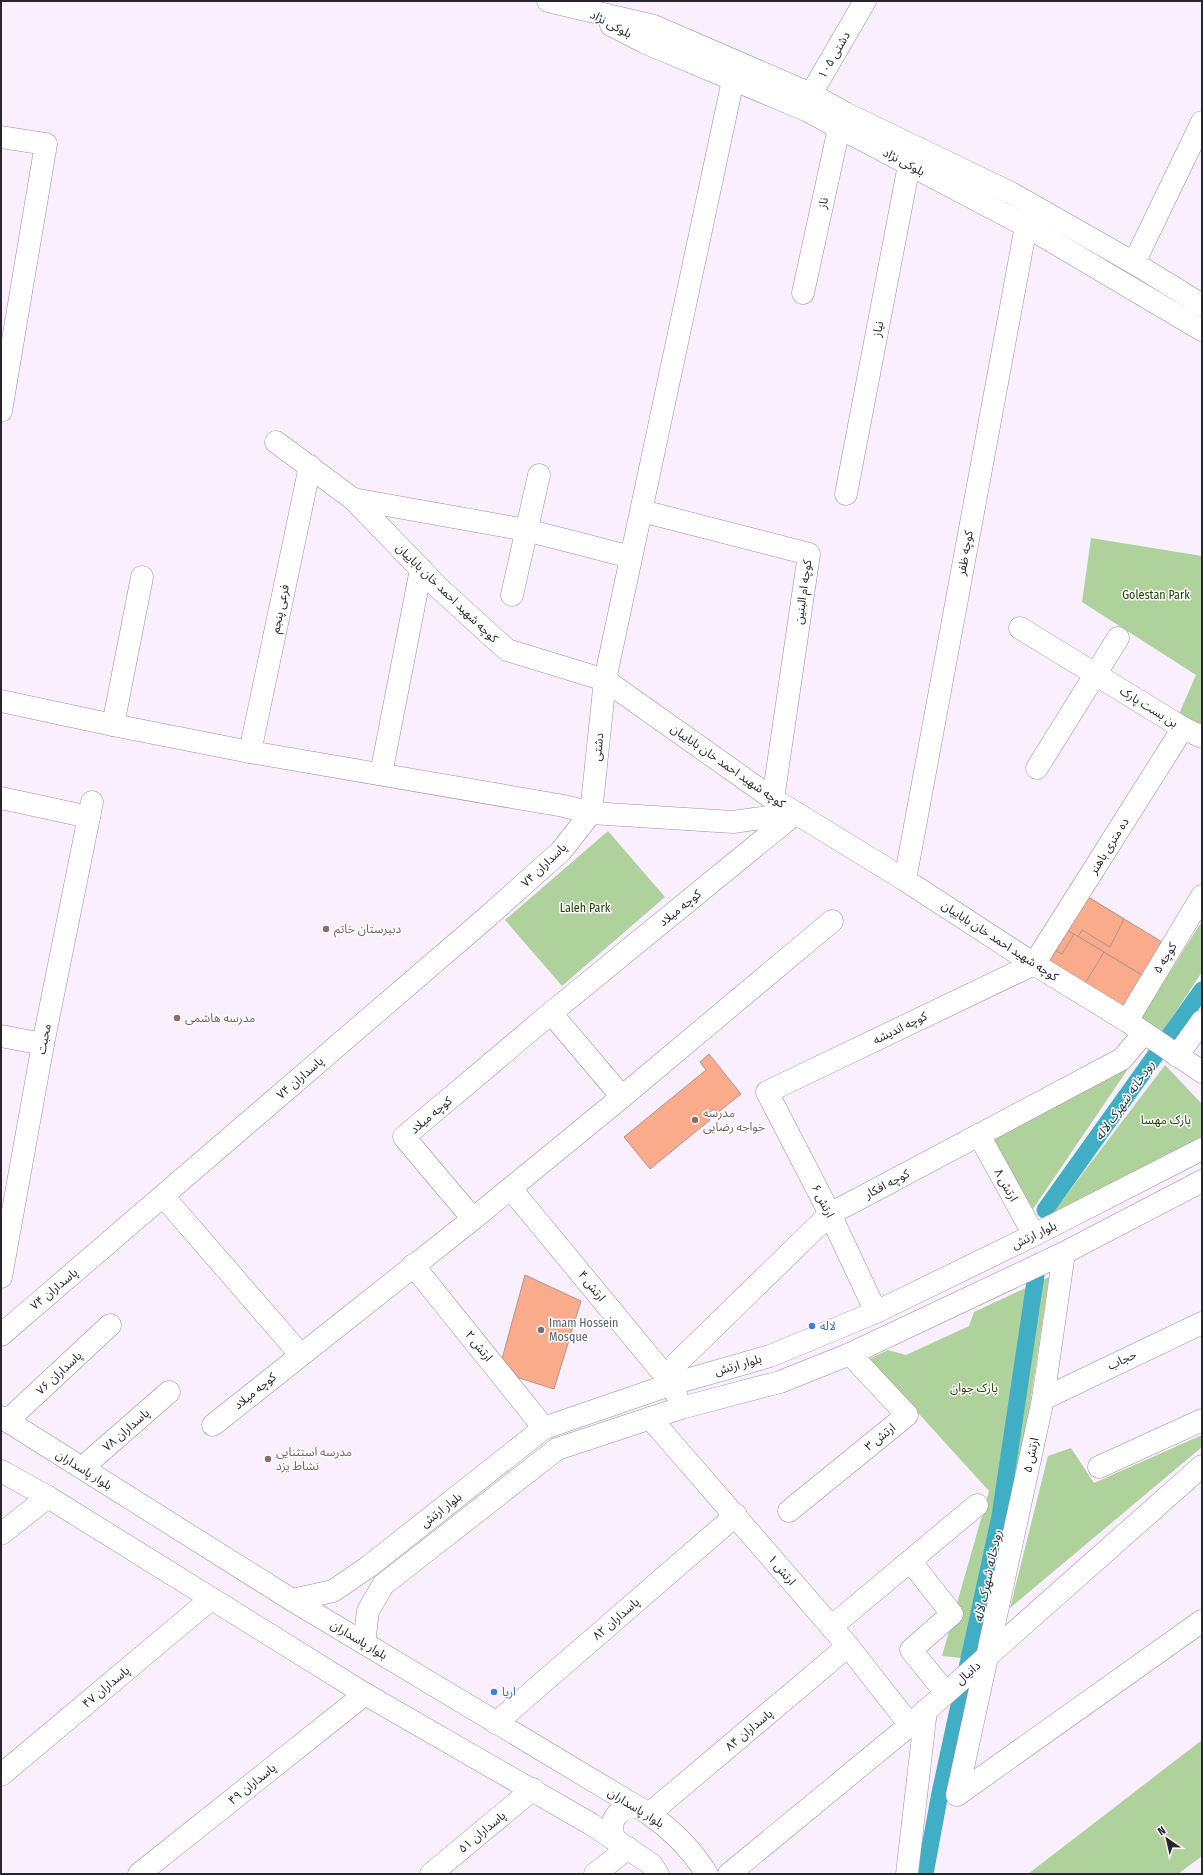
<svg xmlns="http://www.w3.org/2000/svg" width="1203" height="1875" font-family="'Fira Sans Condensed','Noto Sans Arabic',sans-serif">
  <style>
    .green { fill: #afd29d }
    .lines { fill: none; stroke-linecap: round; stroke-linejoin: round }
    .canal { stroke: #40aec5; stroke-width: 17 }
    .building { fill: #faab8c; stroke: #b1958a }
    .minor-casing { stroke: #9b8da3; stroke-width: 23 }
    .major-casing { stroke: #9b8da3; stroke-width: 23 }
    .minor { stroke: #fff; stroke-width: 22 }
    .major { stroke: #fff; stroke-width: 22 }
    .education-dot { fill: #8d6e63; stroke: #fff; stroke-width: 1.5 }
    .shop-dot { fill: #3f7fe0; stroke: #fff; stroke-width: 1.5 }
    .worship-dot { fill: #6b7280; stroke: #fff; stroke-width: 1.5 }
    .labels { text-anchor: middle; stroke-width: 3; stroke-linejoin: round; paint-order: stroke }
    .street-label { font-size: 12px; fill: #2a242d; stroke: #fff }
    .park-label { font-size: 12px; fill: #1e4002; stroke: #fff }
    .education-label { font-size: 12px; fill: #785e54; stroke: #fff; text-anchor: start }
    .worship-label { font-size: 12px; fill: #5b616d; stroke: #fff; text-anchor: start }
    .shop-label { font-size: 12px; fill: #366cbe; stroke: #fff; text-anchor: start }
    .water-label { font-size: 13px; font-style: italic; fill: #1c3439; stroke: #fff }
  </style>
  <rect width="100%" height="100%" fill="#f9effe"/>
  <!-- green -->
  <g class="green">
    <polygon points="1091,538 1202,556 1202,727 1179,714 1196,675 1082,602"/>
    <polygon points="608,831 665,897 562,986 505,920"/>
    <polygon points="1202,921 1202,972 1163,1031 1141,1018"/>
    <polygon points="1132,1063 1033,1209 992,1138"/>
    <polygon points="1165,1065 1202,1104 1202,1142 1052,1214"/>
    <polygon points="1049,1277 1015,1505 979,1644 961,1658 942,1656 989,1491 869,1359 888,1350 906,1355 969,1326 974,1312"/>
    <polygon points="1202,1435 1202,1447 1010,1608 1048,1456 1071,1448 1094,1483"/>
    <polygon points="1202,1740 1202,1856 1178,1874 1028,1874"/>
  </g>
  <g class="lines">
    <!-- canal -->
    <g class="canal">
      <polyline points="1045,1210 1202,990"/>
      <polyline points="925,1874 940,1793 1000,1516 1036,1275"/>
    </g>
  </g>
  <!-- building -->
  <g class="building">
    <polygon points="1083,894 1167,945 1147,978 1062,927"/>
    <polygon points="1083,894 1124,919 1110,947 1082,930 1078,937 1062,927"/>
    <polygon points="1062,927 1147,978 1124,1009 1042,960"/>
    <polygon points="1074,934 1104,952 1084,985 1042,960 1050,947 1062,954"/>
    <polygon points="709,1054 741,1094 717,1113 714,1109 706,1115 710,1120 650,1169 624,1137 706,1070 700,1062"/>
    <polygon points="525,1275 581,1301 554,1389 519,1378 502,1359"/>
  </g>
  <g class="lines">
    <defs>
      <g id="minor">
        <polyline points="548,1 654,26 811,94 845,113 1011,193 1134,263 1202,305"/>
        <polyline points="611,25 646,43 806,110 1026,226 1202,330"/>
        <polyline points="806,109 811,94 865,1"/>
        <polyline points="1,137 46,144 1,411"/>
        <polyline points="1134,263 1202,122"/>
        <polyline points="803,293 839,128 844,116"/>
        <polyline points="276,442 353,499 440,589 507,650 605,680 773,799 905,880 1034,964 1127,1021 1202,1072"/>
        <polyline points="846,494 909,165"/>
        <polyline points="353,499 526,530 631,557"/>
        <polyline points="642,511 809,554 773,799"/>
        <polyline points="142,577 113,725 250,752 564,806 591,813 733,822 796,813"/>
        <polyline points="512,595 539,475"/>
        <polyline points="1020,628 1183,728 1202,737"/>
        <polyline points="1,701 113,725"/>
        <polyline points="250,752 310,466"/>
        <polyline points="1037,768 1118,638"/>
        <polyline points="381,774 421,569"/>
        <polyline points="1,798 89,817"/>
        <polyline points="591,813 605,680 733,80 735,62"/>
        <polyline points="905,880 1026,226"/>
        <polyline points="551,1013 622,1097"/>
        <polyline points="1127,1021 1202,896"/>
        <polyline points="1,1036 43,1044"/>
        <polyline points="1177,1056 1202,1021"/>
        <polyline points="979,1135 1034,1235"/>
        <polyline points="511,1189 672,1384 676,1394"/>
        <polyline points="163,1196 300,1354"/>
        <polyline points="473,1219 622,1097 832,921"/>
        <polyline points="1064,1253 1043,1399 957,1795 1202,1621"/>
        <polyline points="413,1265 544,1428"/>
        <polyline points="1,1277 43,1044 92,802"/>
        <polyline points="876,1312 830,1214 767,1092 1034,964 1183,728"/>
        <polyline points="1,1335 486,918 561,851 591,813"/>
        <polyline points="672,1384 677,1363 830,1214 1122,1059 1144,1033"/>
        <polyline points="1043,1399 1202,1323"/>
        <polyline points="650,1418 848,1646 910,1725"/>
        <polyline points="7,1421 110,1325"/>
        <polyline points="213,1425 473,1219 404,1137 551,1013 796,813"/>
        <polyline points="1099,1467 1202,1420"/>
        <polyline points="82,1468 169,1392"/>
        <polyline points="789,1511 907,1415 850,1354"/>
        <polyline points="1,1534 48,1497"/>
        <polyline points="911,1562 952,1614 911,1650 946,1693"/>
        <polyline points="292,1600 333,1591 368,1567 544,1428 672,1384 770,1356 876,1312 1034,1235 1202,1149"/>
        <polyline points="831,1627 977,1505"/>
        <polyline points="364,1643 368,1611 383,1585 557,1449 681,1408 780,1382 850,1354 1064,1253 1202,1181"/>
        <polyline points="496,1723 736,1515"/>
        <polyline points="1,1775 211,1599"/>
        <polyline points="649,1814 848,1646"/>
        <polyline points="139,1874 365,1694"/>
        <polyline points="431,1874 533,1789"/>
        <polyline points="595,1874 628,1848"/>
        <polyline points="729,1874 910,1725 1202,1466"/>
        <polyline points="907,1874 926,1710"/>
      </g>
      <g id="major">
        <path d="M1 1417 292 1600 649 1814C672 1830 692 1850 707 1874"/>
        <polyline points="1,1471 48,1497 365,1694 591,1824 651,1864 658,1874"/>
        <path d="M614 1839C609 1820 615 1811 634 1806"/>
      </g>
    </defs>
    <!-- minor casing -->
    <use href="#minor" class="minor-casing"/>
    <!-- major casing -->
    <use href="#major" class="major-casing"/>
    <!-- minor -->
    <use href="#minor" class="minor"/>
    <!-- major -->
    <use href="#major" class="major"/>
  </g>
  <!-- markers -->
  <g class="education-dot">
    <circle cx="326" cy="929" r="4"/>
    <circle cx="177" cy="1018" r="4"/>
    <circle cx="695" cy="1120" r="4"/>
    <circle cx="268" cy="1459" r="4"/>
  </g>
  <g class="shop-dot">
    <circle cx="812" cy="1326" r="4"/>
    <circle cx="494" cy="1692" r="4"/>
  </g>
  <circle class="worship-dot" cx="541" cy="1330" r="4"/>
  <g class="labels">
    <!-- street labels -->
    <g class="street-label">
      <text transform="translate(611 24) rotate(28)" y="4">بلوکی نژاد</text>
      <text transform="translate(834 55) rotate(-60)" y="4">دشتی ۱۰۵</text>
      <text transform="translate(904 162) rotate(28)" y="4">بلوکی نژاد</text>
      <text transform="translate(823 203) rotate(-78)" y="4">ناز</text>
      <text transform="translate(878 329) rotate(-79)" y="4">نیاز</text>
      <text transform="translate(965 553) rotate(-80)" y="4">کوچه ظفر</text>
      <text transform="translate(803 592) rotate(-82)" y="4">کوچه ام البنین</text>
      <text transform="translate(447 593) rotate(44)" y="4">کوچه شهید احمد خان باباییان</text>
      <text transform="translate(280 609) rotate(-78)" y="4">فرعی پنجم</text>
      <text transform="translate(1149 707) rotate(32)" y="4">بن بست پارک</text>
      <text transform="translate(598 747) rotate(-84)" y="4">دشتی</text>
      <text transform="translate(728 766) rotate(35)" y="4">کوچه شهید احمد خان باباییان</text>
      <text transform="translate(1109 846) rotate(-58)" y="4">ده متری باهنر</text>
      <text transform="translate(544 865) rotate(-44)" y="4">پاسداران ۷۴</text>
      <text transform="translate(680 908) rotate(-39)" y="4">کوچه میلاد</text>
      <text transform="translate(1000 941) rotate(33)" y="4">کوچه شهید احمد خان باباییان</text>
      <text transform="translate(1165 958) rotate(-59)" y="4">کوچه ۵</text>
      <text transform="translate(900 1028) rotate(-26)" y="4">کوچه اندیشه</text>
      <text transform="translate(44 1039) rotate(-79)" y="4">محبت</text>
      <text transform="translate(300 1078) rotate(-41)" y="4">پاسداران ۷۴</text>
      <text transform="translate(431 1115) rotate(-40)" y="4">کوچه میلاد</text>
      <text transform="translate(887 1184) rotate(-28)" y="4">کوچه افکار</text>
      <text transform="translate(1006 1185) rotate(61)" y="4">ارتش ۸</text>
      <text transform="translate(823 1201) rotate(63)" y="4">ارتش ۶</text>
      <text transform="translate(1034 1235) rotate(-26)" y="4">بلوار ارتش</text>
      <text transform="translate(592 1286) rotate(51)" y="4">ارتش ۴</text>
      <text transform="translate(54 1289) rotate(-40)" y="4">پاسداران ۷۴</text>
      <text transform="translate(479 1346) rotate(51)" y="4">ارتش ۲</text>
      <text transform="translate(1122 1360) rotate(-25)" y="4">حجاب</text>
      <text transform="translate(738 1365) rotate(-16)" y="4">بلوار ارتش</text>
      <text transform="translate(59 1373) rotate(-43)" y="4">پاسداران ۷۶</text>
      <text transform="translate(255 1391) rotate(-39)" y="4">کوچه میلاد</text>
      <text transform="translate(126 1430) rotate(-41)" y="4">پاسداران ۷۸</text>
      <text transform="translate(880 1437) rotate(-39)" y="4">ارتش ۳</text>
      <text transform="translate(1031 1455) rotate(-78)" y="4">ارتش ۵</text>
      <text transform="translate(84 1470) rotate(32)" y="4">بلوار پاسداران</text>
      <text transform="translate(441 1510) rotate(-38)" y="4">بلوار ارتش</text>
      <text transform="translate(782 1570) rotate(50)" y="4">ارتش ۱</text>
      <text transform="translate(616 1619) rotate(-41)" y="4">پاسداران ۸۲</text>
      <text transform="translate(359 1640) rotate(31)" y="4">بلوار پاسداران</text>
      <text transform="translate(968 1673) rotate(-41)" y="4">دانیال</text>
      <text transform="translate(106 1687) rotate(-40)" y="4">پاسداران ۴۷</text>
      <text transform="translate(749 1730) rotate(-40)" y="4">پاسداران ۸۴</text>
      <text transform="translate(252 1784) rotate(-39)" y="4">پاسداران ۴۹</text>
      <text transform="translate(636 1808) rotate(32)" y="4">بلوار پاسداران</text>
      <text transform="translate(482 1832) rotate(-40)" y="4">پاسداران ۵۱</text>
    </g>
    <!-- park labels -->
    <g class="park-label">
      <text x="1156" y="599">Golestan Park</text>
      <text x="585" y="912">Laleh Park</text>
      <text x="1166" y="1124">پارک مهسا</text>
      <text x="974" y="1392">پارک جوان</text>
    </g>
    <!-- education labels -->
    <g class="education-label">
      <text x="334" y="933">دبیرستان خاتم</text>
      <text x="185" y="1022">مدرسه هاشمی</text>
      <text x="703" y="1117">مدرسه<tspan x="703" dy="14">خواجه رضایی</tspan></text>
      <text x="276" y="1456">مدرسه استثنایی<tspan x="276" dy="14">نشاط یزد</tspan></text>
    </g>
    <!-- worship labels -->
    <g class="worship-label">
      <text x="549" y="1327">Imam Hossein<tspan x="549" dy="14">Mosque</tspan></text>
    </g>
    <!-- shop labels -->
    <g class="shop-label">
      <text x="820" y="1330">لاله</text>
      <text x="502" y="1696">اریا</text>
    </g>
    <!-- water labels -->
    <g class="water-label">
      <text transform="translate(1124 1100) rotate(-55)" y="5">رودخانه شهرک لاله</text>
      <text transform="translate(987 1576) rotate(-78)" y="5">رودخانه شهرک لاله</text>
    </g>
  </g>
  <!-- border -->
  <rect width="1203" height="1875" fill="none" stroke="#2a242d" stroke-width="4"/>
  <!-- north arrow -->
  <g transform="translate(1167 1839) rotate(326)" stroke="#ffffff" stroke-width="3" paint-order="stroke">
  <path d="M0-3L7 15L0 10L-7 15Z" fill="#2a242d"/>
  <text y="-6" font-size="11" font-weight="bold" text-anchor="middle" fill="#2a242d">N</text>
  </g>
</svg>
